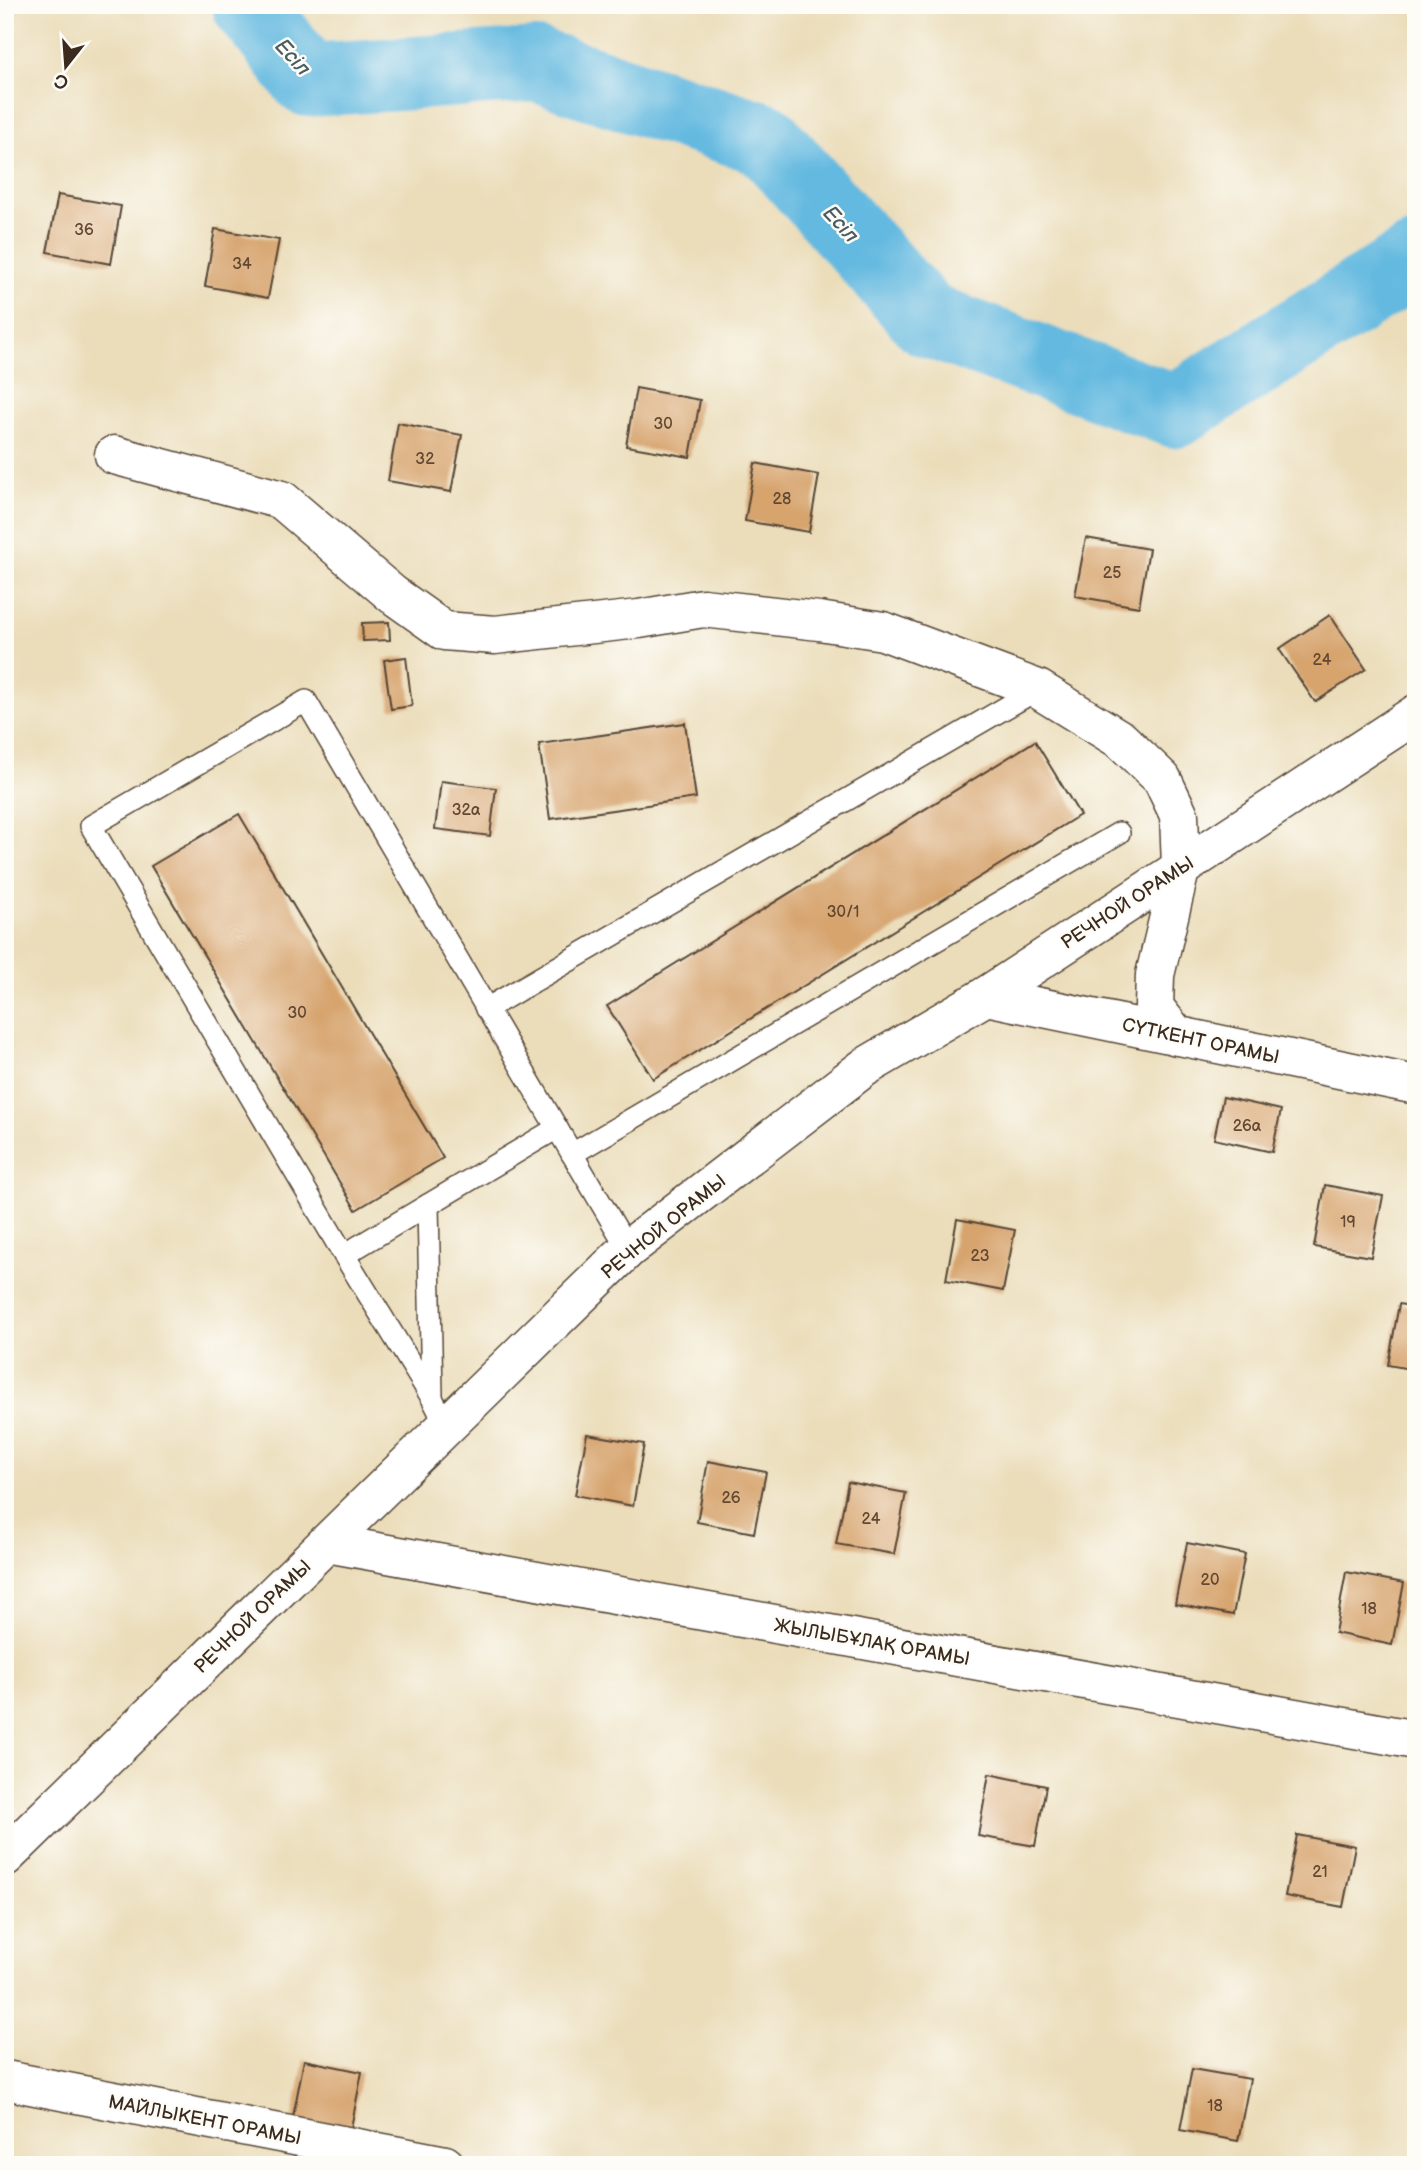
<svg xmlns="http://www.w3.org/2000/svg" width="1421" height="2170" font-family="'Balsamiq Sans',sans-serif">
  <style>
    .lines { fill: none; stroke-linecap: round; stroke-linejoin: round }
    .river { stroke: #64b9e0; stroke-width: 74 }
    .building { fill: #d7a46e }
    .lane-casing { stroke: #554535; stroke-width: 24 }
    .street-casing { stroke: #554535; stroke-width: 41 }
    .lane { stroke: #fff; stroke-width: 21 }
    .street { stroke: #fff; stroke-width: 38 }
    .labels { text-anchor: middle; stroke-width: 5; stroke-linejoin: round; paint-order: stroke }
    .number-label { font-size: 16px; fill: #624832 }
    .street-label { font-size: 19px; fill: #3b2a1e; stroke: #fdfcf7 }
    .water-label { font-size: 21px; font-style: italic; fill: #495c62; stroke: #fdfcf7 }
  </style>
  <rect width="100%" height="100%" fill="#fdfcf7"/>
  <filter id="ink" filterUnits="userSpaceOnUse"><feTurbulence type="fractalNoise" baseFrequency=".0143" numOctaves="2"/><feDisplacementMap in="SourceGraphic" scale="14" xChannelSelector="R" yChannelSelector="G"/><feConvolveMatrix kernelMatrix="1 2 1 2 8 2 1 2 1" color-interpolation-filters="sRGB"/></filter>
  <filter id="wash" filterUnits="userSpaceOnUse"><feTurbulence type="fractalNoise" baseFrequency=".00686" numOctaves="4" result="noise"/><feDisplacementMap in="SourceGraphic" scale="28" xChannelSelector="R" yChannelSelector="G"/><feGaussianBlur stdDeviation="1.57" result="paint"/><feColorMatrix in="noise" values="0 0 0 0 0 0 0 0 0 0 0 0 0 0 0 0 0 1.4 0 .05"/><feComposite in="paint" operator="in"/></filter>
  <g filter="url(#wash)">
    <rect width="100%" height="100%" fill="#ebddba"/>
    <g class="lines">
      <!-- river -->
      <polyline class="river" points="249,5 308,80 536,65 765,139 927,320 1175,411 1416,260"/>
    </g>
    <g id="blocks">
      <!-- building -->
      <g class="building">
        <polygon points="58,195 121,206 111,264 47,252"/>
        <polygon points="215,229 279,240 268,298 205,286"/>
        <polygon points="636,388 700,400 690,457 626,446"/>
        <polygon points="398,423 462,435 451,492 388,481"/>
        <polygon points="755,463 819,475 809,532 745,521"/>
        <polygon points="1086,538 1149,549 1139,607 1075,596"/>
        <polygon points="1330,615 1366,669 1315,702 1279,649"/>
        <polygon points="389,622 390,640 363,641 362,623"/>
        <polygon points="406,657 412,706 391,709 384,660"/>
        <polygon points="685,723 696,798 550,819 539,744"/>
        <polygon points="1035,741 1080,815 653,1079 607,1006"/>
        <polygon points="441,781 496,788 490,836 435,829"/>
        <polygon points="239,814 443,1158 356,1210 151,866"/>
        <polygon points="1223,1097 1281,1110 1272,1152 1214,1139"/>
        <polygon points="1325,1185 1383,1196 1371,1257 1314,1247"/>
        <polygon points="957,1219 1015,1230 1003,1291 946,1280"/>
        <polygon points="1399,1304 1416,1307 1416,1370 1388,1365"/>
        <polygon points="587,1434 644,1444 633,1506 575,1495"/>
        <polygon points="708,1461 766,1472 754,1533 697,1522"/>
        <polygon points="848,1482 906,1493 894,1554 836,1544"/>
        <polygon points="1187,1543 1245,1554 1233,1615 1175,1604"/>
        <polygon points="1346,1572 1404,1583 1392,1645 1335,1633"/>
        <polygon points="989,1774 1046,1786 1035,1846 978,1836"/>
        <polygon points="1297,1835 1355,1846 1343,1907 1285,1896"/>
        <polygon points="304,2060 362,2072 350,2133 292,2122"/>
        <polygon points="1192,2069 1250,2079 1238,2141 1180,2130"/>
      </g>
    </g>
  </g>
  <g filter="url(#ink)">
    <use href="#blocks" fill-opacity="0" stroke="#554535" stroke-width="2"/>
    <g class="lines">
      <defs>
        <g id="lane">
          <polyline points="486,1009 1038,689"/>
          <polyline points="572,1154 1119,833"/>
          <polyline points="428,1205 432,1395"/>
          <polyline points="344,1255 557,1128"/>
          <polyline points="447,1427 432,1398 344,1255 91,826 306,701 628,1249"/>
        </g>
        <g id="street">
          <polyline points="114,455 282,500 392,594 444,631 495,635 639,619 703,608 819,621 883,631 1038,689 1121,740 1162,779 1179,815 1181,866 1155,975 1154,1007 1177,1036"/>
          <polyline points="986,996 1416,1085"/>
          <polyline points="327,1543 1416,1740"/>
          <polyline points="5,1857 628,1249 865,1067 986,996 1416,714"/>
          <polyline points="5,2080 445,2165"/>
        </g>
      </defs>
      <!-- lane casing -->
      <use href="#lane" class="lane-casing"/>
      <!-- street casing -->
      <use href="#street" class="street-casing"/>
      <!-- lane -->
      <use href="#lane" class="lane"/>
      <!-- street -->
      <use href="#street" class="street"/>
    </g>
  </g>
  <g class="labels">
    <!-- number labels -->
    <g class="number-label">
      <text x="84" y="235">36</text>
      <text x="242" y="269">34</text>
      <text x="663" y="429">30</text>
      <text x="425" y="464">32</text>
      <text x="782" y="504">28</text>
      <text x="1112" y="578">25</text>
      <text x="1322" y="665">24</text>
      <text x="466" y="815">32а</text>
      <text x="843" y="917">30/1</text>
      <text x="297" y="1018">30</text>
      <text x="1247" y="1131">26а</text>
      <text x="1348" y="1227">19</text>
      <text x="980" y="1261">23</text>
      <text x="731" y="1503">26</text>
      <text x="871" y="1524">24</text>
      <text x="1210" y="1585">20</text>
      <text x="1369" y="1614">18</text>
      <text x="1320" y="1877">21</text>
      <text x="1215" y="2111">18</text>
    </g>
    <!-- street labels -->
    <g class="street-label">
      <text transform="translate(1127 902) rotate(-33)" y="7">РЕЧНОЙ ОРАМЫ</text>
      <text transform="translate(1201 1040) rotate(12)" y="7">СҮТКЕНТ ОРАМЫ</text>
      <text transform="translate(663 1226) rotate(-39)" y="7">РЕЧНОЙ ОРАМЫ</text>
      <text transform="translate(252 1616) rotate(-44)" y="7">РЕЧНОЙ ОРАМЫ</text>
      <text transform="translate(872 1641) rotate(10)" y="7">ЖЫЛЫБҰЛАҚ ОРАМЫ</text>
      <text transform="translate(205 2119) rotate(11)" y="7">МАЙЛЫКЕНТ ОРАМЫ</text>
    </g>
    <!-- water labels -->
    <g class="water-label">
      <text transform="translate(293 57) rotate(48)" y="7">Есіл</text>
      <text transform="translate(841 224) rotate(48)" y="7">Есіл</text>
    </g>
  </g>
  <!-- margin -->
  <rect width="1421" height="2170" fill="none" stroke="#fdfcf7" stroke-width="28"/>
  <!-- north arrow -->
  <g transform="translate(66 66) rotate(197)" stroke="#fdfcf7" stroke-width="5" paint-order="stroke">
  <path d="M0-5L12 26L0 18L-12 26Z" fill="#3b2a1e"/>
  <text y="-10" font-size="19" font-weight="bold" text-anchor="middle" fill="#3b2a1e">С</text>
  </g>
</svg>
